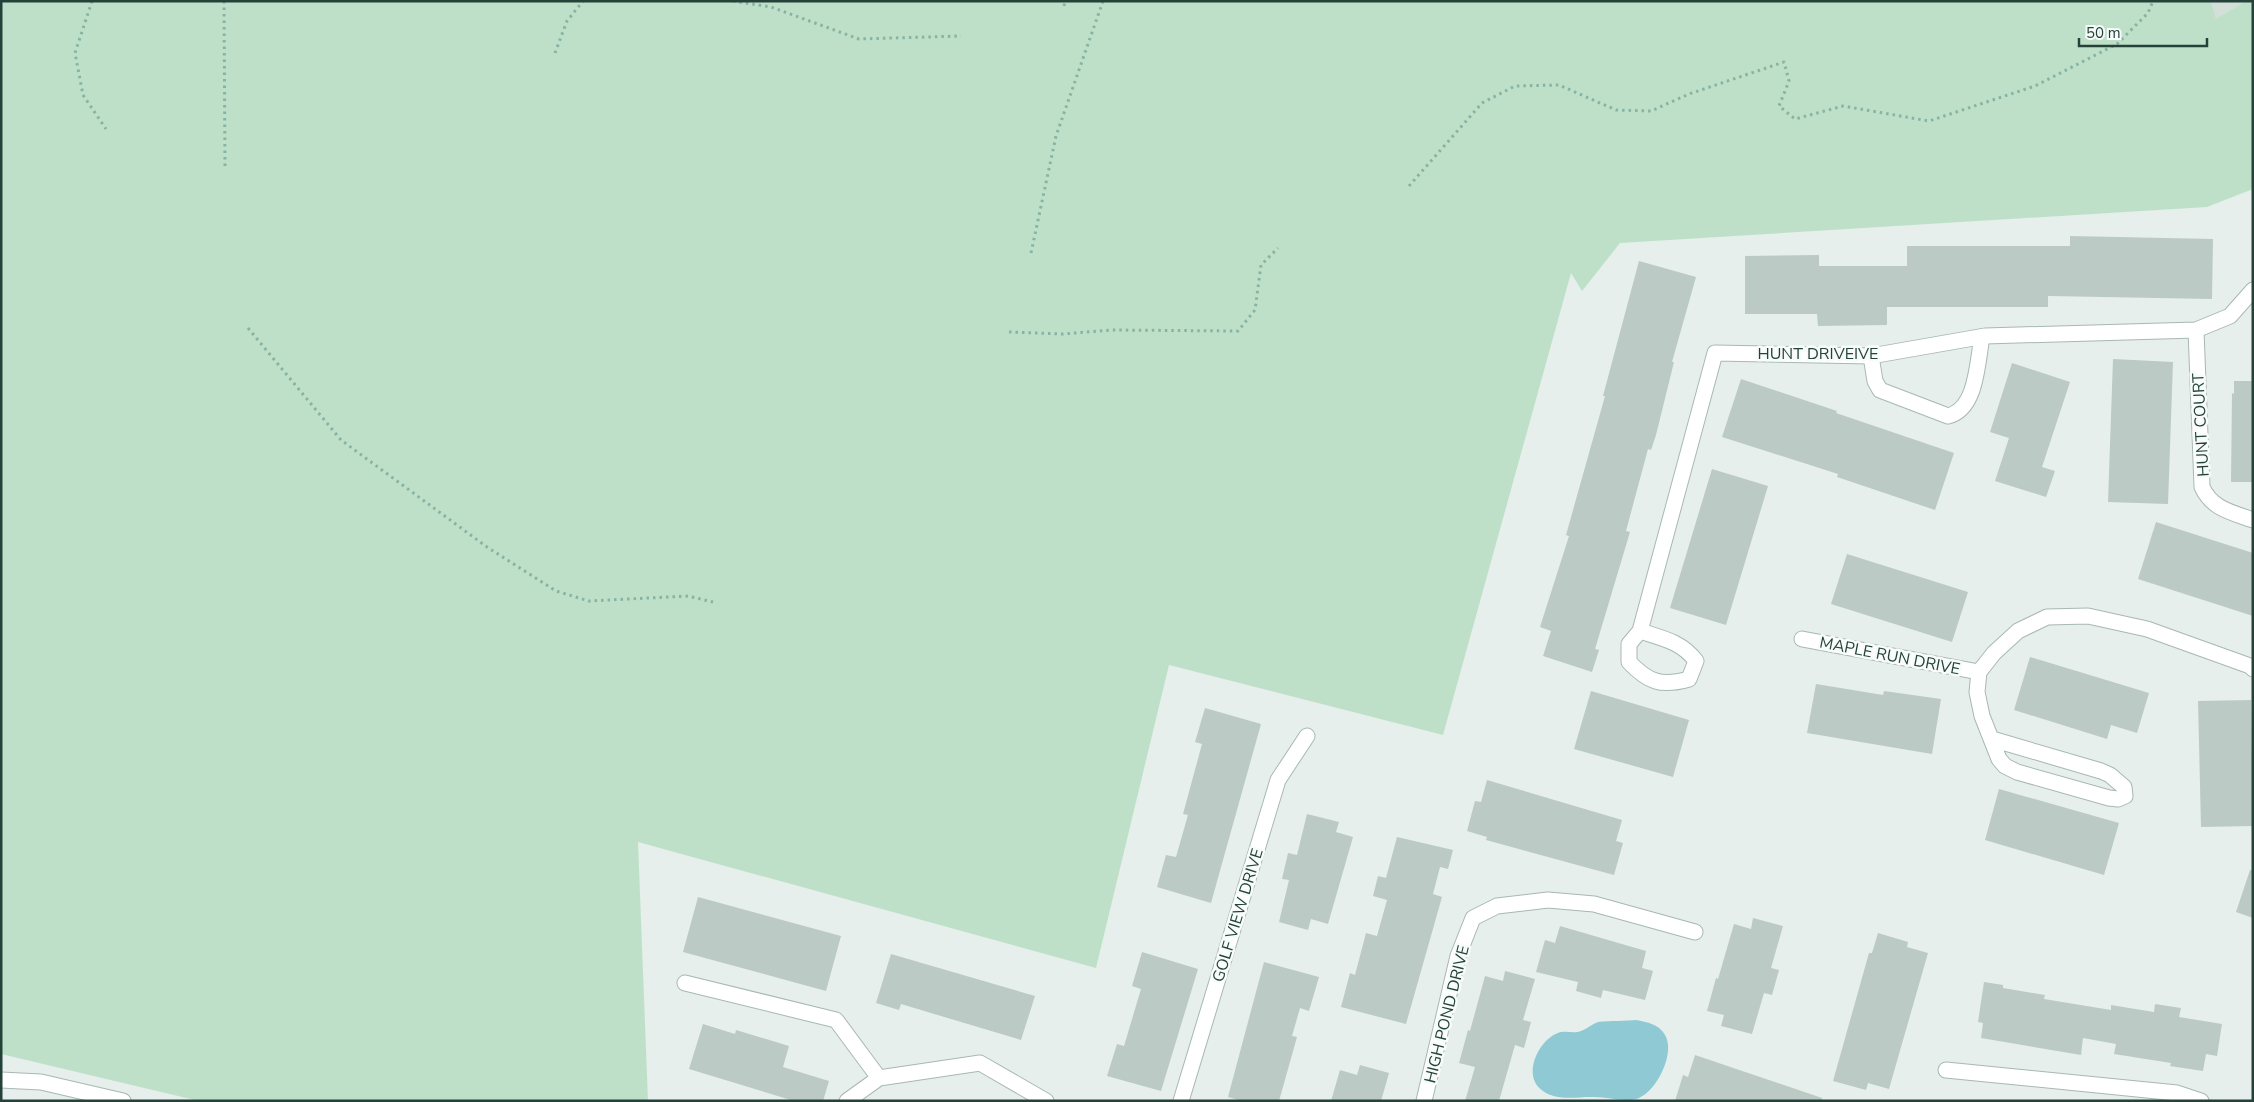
<svg xmlns="http://www.w3.org/2000/svg" width="2254" height="1102" font-family="'Nunito Sans',sans-serif">
  <style>
    .built { fill: #d4dfda }
    .green { fill: #bfe0c8 }
    .water { fill: #8ec9d4 }
    .building { fill: #bbcac4 }
    .lines { fill: none; stroke-linecap: round; stroke-linejoin: round }
    .minor-casing { stroke: #a8b8b2; stroke-width: 17 }
    .path { stroke: #86b3a5; stroke-width: 3; stroke-dasharray: 2.5 4; stroke-linecap: butt }
    .minor { stroke: #fff; stroke-width: 15 }
    .labels { text-anchor: middle; stroke-width: 5; stroke-linejoin: round; paint-order: stroke }
    .street-label { font-size: 16px; fill: #24423a; stroke: #f7fbf9 }
  </style>
  <rect width="100%" height="100%" fill="#e6efeb"/>
  <!-- built -->
  <polygon class="built" points="2211,1 2246,1 2216,20"/>
  <!-- green -->
  <polygon class="green" points="1,1 2211,1 2216,19 2246,1 2253,1 2253,189 2207,207 1620,243 1582,291 1571,273 1443,735 1169,665 1096,968 638,842 648,1101 199,1101 1,1054"/>
  <!-- water -->
  <path class="water" d="M1636 1020C1647 1022 1659 1024 1665 1035 1676 1053 1656 1094 1636 1099 1621 1102 1606 1096 1591 1097 1575 1097 1557 1101 1543 1091 1521 1077 1538 1040 1558 1033 1565 1030 1574 1034 1581 1031 1587 1029 1592 1024 1598 1022 1602 1021 1628 1021 1636 1020Z"/>
  <!-- building -->
  <g class="building">
    <polygon points="2070,236 2213,239 2212,299 2048,296 2048,307 1887,307 1887,325 1818,326 1817,314 1745,314 1745,256 1819,255 1819,266 1907,266 1907,246 2070,246"/>
    <polygon points="1639,261 1696,277 1672,362 1674,362 1656,435 1651,450 1648,449 1626,531 1630,532 1595,649 1599,650 1592,672 1543,656 1551,631 1540,627 1569,536 1566,535 1605,396 1603,396"/>
    <polygon points="2113,359 2173,362 2168,504 2108,502"/>
    <polygon points="2012,363 2070,382 2042,467 2055,471 2046,497 1995,481 2009,438 1990,432"/>
    <polygon points="1741,379 1837,411 1836,413 1954,453 1935,510 1837,477 1838,474 1722,437"/>
    <polygon points="2234,381 2253,381 2253,482 2231,482 2232,393 2234,394"/>
    <polygon points="1712,469 1768,486 1726,625 1670,608"/>
    <polygon points="2156,522 2253,553 2253,616 2138,579"/>
    <polygon points="1847,554 1968,592 1952,642 1831,604"/>
    <polygon points="2030,657 2149,693 2137,733 2111,725 2107,739 2014,710"/>
    <polygon points="1816,684 1883,695 1884,691 1941,699 1932,754 1807,733"/>
    <polygon points="1591,691 1689,720 1673,777 1574,749"/>
    <polygon points="2251,700 2253,826 2201,827 2198,701"/>
    <polygon points="1205,708 1261,724 1211,903 1157,887 1166,855 1176,857 1188,815 1183,814 1202,744 1195,742"/>
    <polygon points="1487,780 1622,820 1616,841 1623,843 1614,875 1486,840 1487,837 1467,831 1475,801 1481,802"/>
    <polygon points="1999,789 2119,823 2104,875 1985,840"/>
    <polygon points="1307,814 1339,822 1336,832 1353,837 1328,924 1311,919 1308,930 1279,922 1289,880 1282,879 1288,853 1297,855"/>
    <polygon points="1397,837 1453,850 1448,869 1440,867 1433,894 1442,897 1406,1024 1341,1007 1350,973 1355,975 1366,933 1377,936 1387,900 1373,896 1378,876 1386,878"/>
    <polygon points="2250,870 2253,870 2253,918 2236,912"/>
    <polygon points="698,897 841,936 826,991 683,952"/>
    <polygon points="1753,918 1783,926 1771,968 1779,970 1772,995 1764,993 1752,1034 1721,1026 1724,1015 1707,1011 1716,978 1718,979 1734,924 1751,929"/>
    <polygon points="1560,926 1646,951 1642,968 1653,971 1645,1000 1603,990 1601,998 1576,991 1578,982 1536,972 1545,940 1555,943"/>
    <polygon points="1878,933 1908,942 1907,947 1928,953 1889,1089 1868,1083 1866,1090 1833,1081 1869,953 1872,953"/>
    <polygon points="1142,952 1198,969 1161,1091 1107,1076 1117,1044 1124,1046 1141,989 1132,986"/>
    <polygon points="891,954 1035,996 1021,1040 901,1004 899,1010 876,1003"/>
    <polygon points="1264,962 1319,977 1309,1011 1300,1008 1292,1036 1297,1037 1279,1101 1242,1101 1228,1097"/>
    <polygon points="1505,971 1535,979 1523,1020 1531,1022 1524,1048 1515,1045 1499,1101 1465,1101 1475,1067 1459,1063 1468,1030 1470,1031 1485,976 1503,981"/>
    <polygon points="1984,982 2003,985 2003,988 2045,995 2044,999 2111,1010 2111,1005 2154,1012 2155,1004 2181,1008 2179,1017 2222,1024 2217,1056 2206,1054 2203,1071 2170,1066 2171,1063 2114,1054 2116,1044 2083,1038 2081,1055 1981,1038 1983,1023 1978,1022"/>
    <polygon points="703,1024 735,1034 736,1030 789,1046 783,1067 829,1081 823,1101 794,1101 689,1069"/>
    <polygon points="1695,1055 1822,1098 1822,1101 1675,1101 1683,1075 1688,1077"/>
    <polygon points="1360,1065 1389,1073 1381,1101 1331,1101 1340,1070 1357,1075"/>
  </g>
  <g class="lines">
    <defs>
      <g id="minor">
        <path d="M2196 330 2202 487C2212 509 2231 512 2253 520"/>
        <path d="M1871 356 1875 381 1880 390 1948 416C1977 409 1977 363 1982 337"/>
        <path d="M1640 631C1662 638 1682 642 1696 661L1689 679C1661 687 1648 682 1629 662V644L1640 631 1715 353 1871 356 1985 336 2196 330 2230 316 2253 290"/>
        <polyline points="1802,639 1979,672"/>
        <polyline points="1992,739 2101,771 2110,775 2124,787 2125,796 2118,799 2109,798 2017,772 2005,766 1999,759 1982,716 1977,692 1979,672 1994,653 2018,631 2047,617 2088,616 2147,629 2250,666 2253,669"/>
        <polyline points="685,983 836,1020 879,1078"/>
        <polyline points="1946,1070 2177,1093 2201,1101"/>
        <polyline points="1,1080 41,1082 123,1101"/>
        <polyline points="847,1101 879,1078 980,1063 1046,1101"/>
        <polyline points="1181,1101 1278,780 1307,736"/>
        <polyline points="1424,1101 1458,956 1473,918 1497,906 1548,900 1594,904 1695,932"/>
      </g>
    </defs>
    <!-- minor casing -->
    <use href="#minor" class="minor-casing"/>
    <!-- path -->
    <g class="path">
      <polyline points="92,1 75,53 83,95 106,129"/>
      <polyline points="224,1 225,166"/>
      <polyline points="733,1 771,7 859,39 961,36"/>
      <polyline points="1064,6 1065,1"/>
      <polyline points="555,53 567,21 583,1"/>
      <polyline points="1409,186 1482,103 1515,86 1559,85 1616,110 1651,111 1689,94 1784,62 1789,81 1779,106 1795,119 1843,106 1929,121 2035,86 2117,44 2148,13 2153,1"/>
      <polyline points="1031,253 1056,136 1103,1"/>
      <polyline points="248,328 341,440 487,547 556,591 589,601 688,596 713,602"/>
      <polyline points="1009,332 1063,334 1111,330 1238,331 1255,310 1261,265 1278,248"/>
    </g>
    <!-- minor -->
    <use href="#minor" class="minor"/>
  </g>
  <g class="labels">
    <!-- street labels -->
    <g class="street-label">
      <text x="1818" y="359">HUNT DRIVEIVE</text>
      <text transform="translate(2200 425) rotate(-93)" y="6">HUNT COURT</text>
      <text transform="translate(1890 655) rotate(11)" y="6">MAPLE RUN DRIVE</text>
      <text transform="translate(1237 915) rotate(-73)" y="6">GOLF VIEW DRIVE</text>
      <text transform="translate(1446 1014) rotate(-76)" y="6">HIGH POND DRIVE</text>
    </g>
  </g>
  <!-- border -->
  <rect width="2254" height="1102" fill="none" stroke="#24423a" stroke-width="5"/>
  <!-- scale -->
  <path d="M2079 38v8h128v-8" fill="none" stroke="#24423a" stroke-width="2.5"/>
  <text x="2086" y="38" font-size="15" fill="#24423a" stroke="#f7fbf9" stroke-width="4" paint-order="stroke">50 m</text>
</svg>
